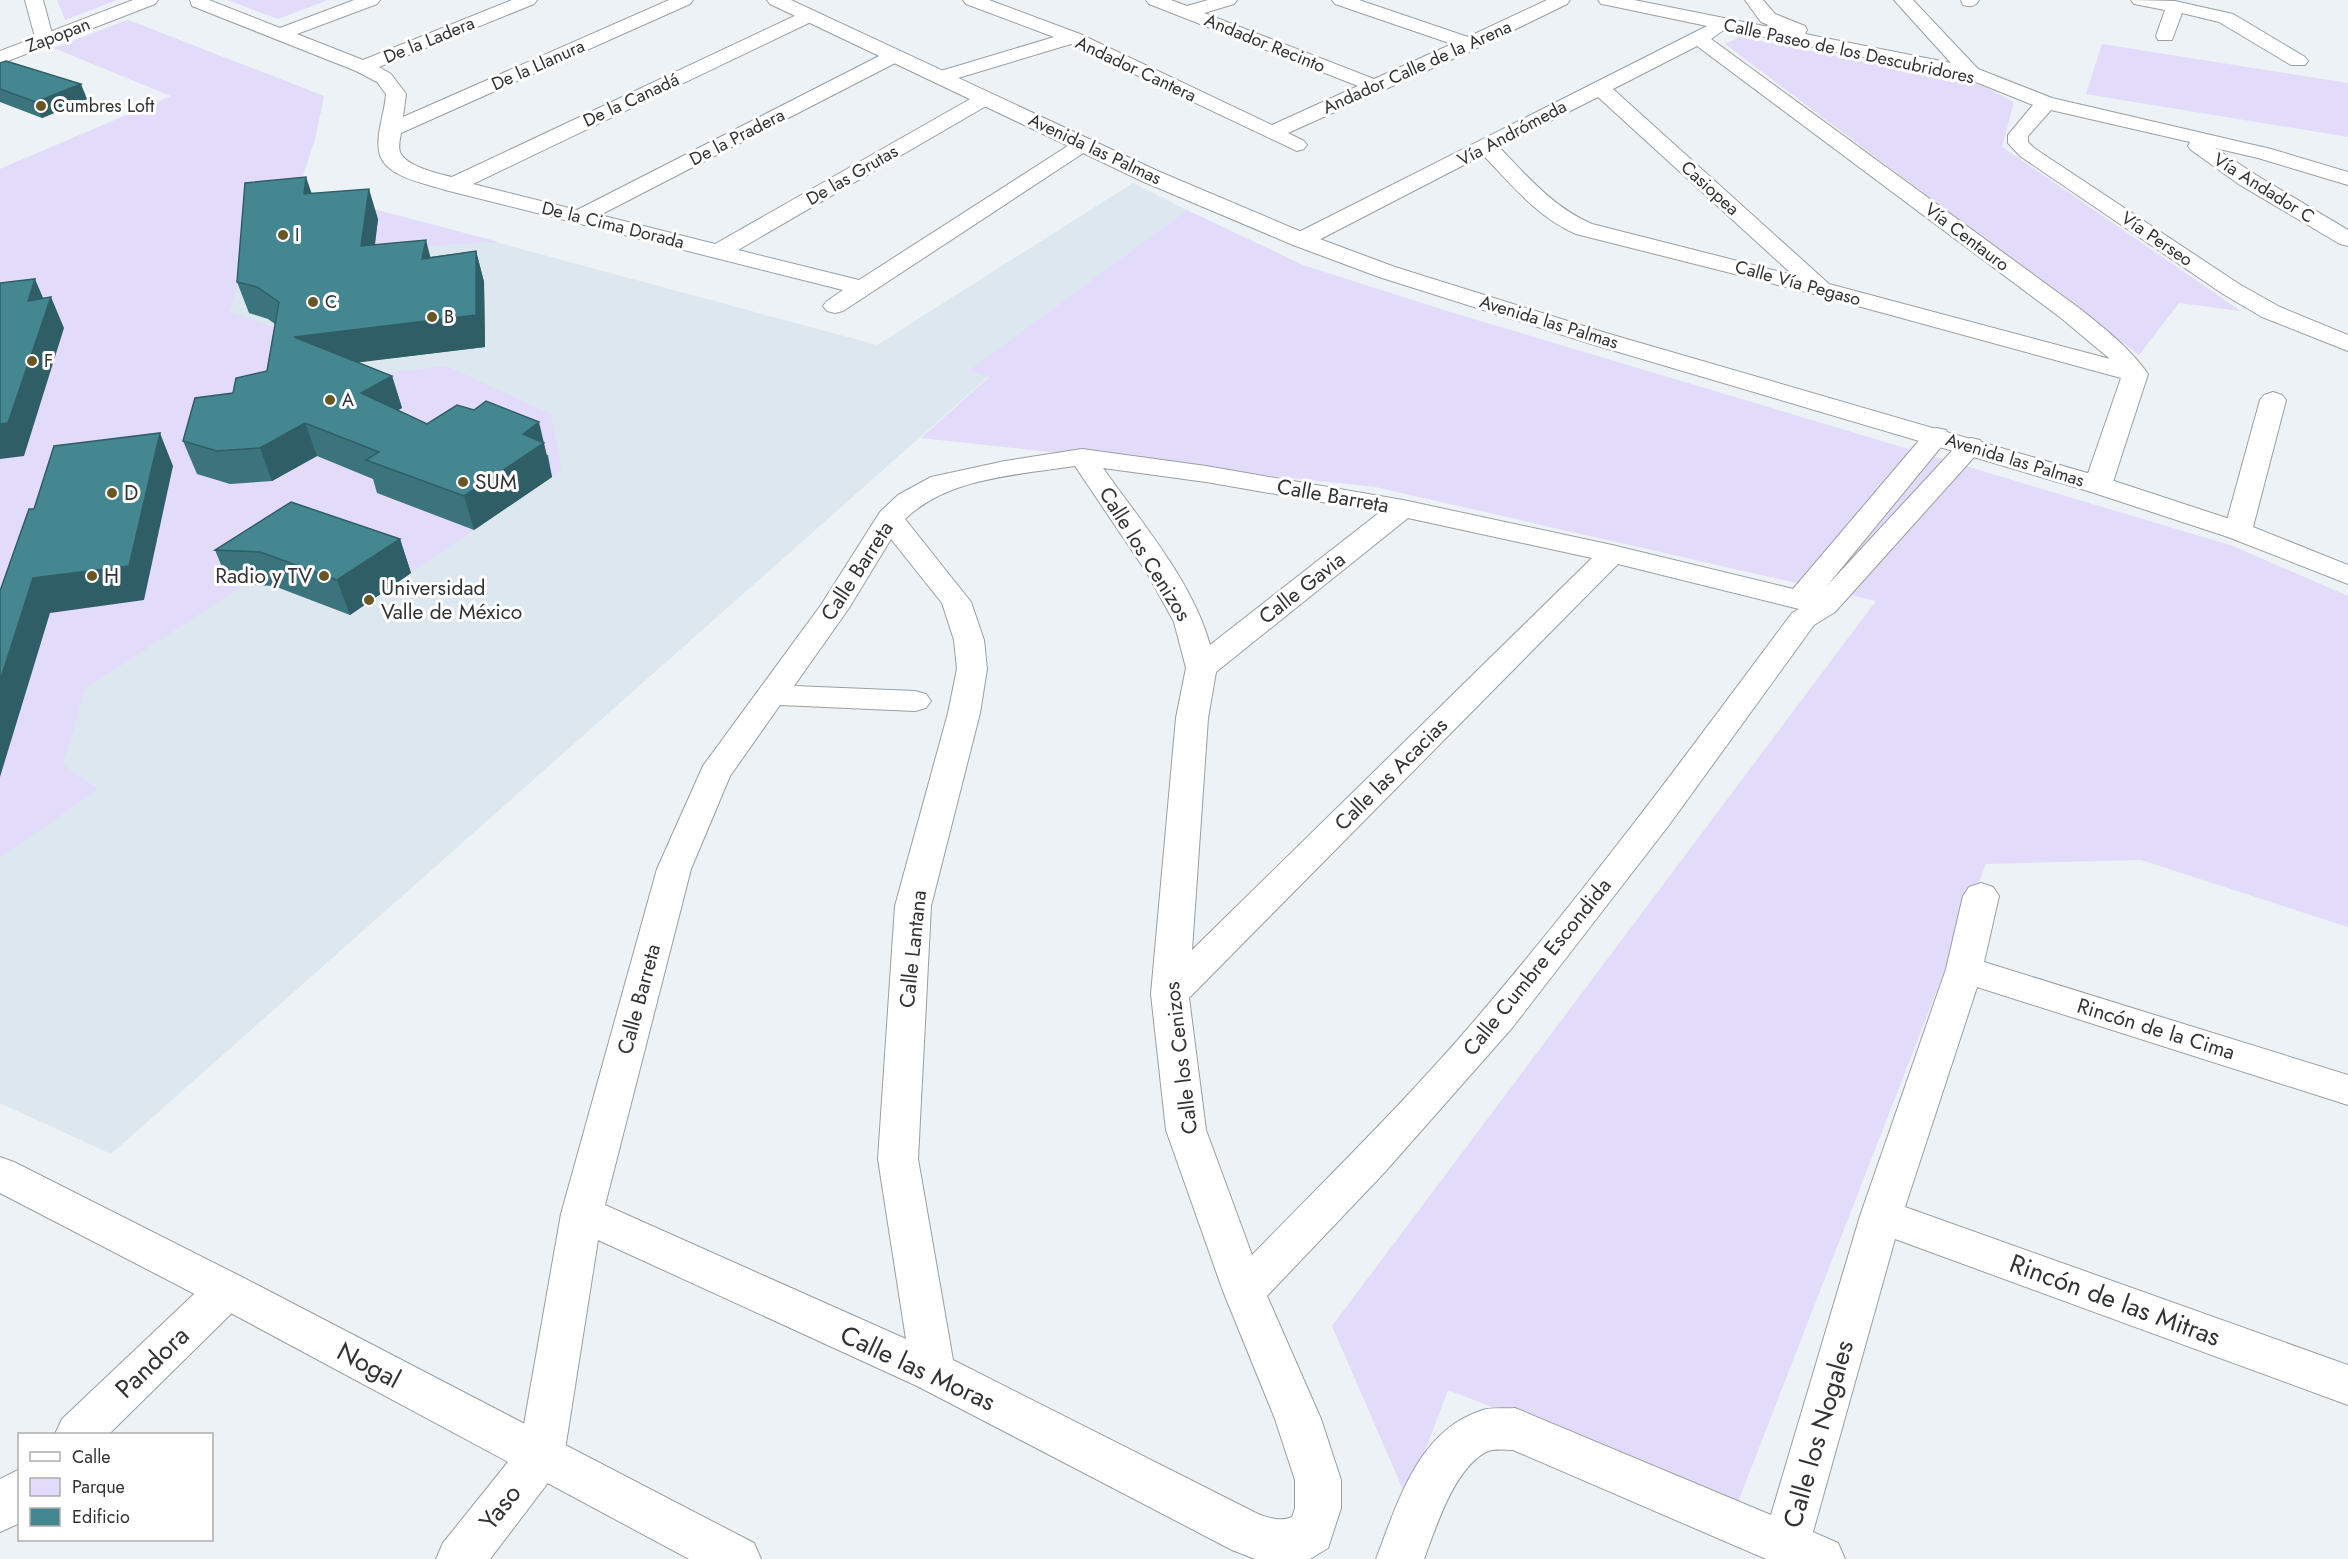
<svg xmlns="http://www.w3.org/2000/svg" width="2348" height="1559" font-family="Jost,sans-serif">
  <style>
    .built { fill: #dce7f0 }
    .green { fill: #e3dbfa }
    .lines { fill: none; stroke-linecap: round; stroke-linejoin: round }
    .street-casing { stroke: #9a9fa2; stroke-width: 2 }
    .secondary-casing { stroke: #9a9fa2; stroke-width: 2 }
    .street { fill: #fff; fill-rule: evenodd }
    .secondary { fill: #fff; fill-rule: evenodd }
    .wall { fill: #3b747d }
    .shaded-wall { fill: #305e66 }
    .building { fill: #458791; stroke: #305e66; stroke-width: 1.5 }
    .poi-dot { fill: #685725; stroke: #fff; stroke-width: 2 }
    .labels { text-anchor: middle; stroke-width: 6; stroke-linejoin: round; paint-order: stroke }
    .far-street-label { font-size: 18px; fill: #313334; stroke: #fff }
    .far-poi-label { font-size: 18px; fill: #313334; stroke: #fff; text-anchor: start }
    .poi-label { font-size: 21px; fill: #313334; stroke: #fff; text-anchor: start }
    .street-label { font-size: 21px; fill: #313334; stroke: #fff }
    .near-street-label { font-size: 26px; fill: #313334; stroke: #fff }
  </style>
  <rect width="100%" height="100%" fill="#ecf2f5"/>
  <!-- built -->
  <polygon class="built" points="128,20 324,96 315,139 299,189 877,345 1133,183 1187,210 971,370 989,376 111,1154 0,1103 0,169 171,96 54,48"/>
  <!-- green -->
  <g class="green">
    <polygon points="57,0 117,0 65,20"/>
    <polygon points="227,0 328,0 278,19"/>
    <polygon points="128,20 324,96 315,139 298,189 499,242 374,248 377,219 255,212 230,312 290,333 371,375 446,366 551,414 562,470 350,615 274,586 244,585 85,689 63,764 98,789 0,858 0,169 171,96 54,48"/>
    <polygon points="1740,37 1979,84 2014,102 2002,147 2241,311 2179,303 2139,355 1725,44"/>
    <polygon points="2102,44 2348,83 2348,137 2086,94"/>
    <polygon points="1187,210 1303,265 1447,311 2233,546 2348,596 2348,927 2141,860 1986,864 1738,1502 1448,1390 1407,1499 1332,1326 1876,601 1375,487 921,438 989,377 970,370"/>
  </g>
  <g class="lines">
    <defs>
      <g id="street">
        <polygon points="25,0 43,0 54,41 52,45 38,45 36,41"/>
        <path d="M190 0H209L280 28 354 0H380L377 4 297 34 363 60 512 0H537L534 4 379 67 391 74 406 94 403 117 669 0H693L690 4 401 133C400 139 398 147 400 152 405 166 439 174 452 177L803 12H815L818 16 815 20 473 184 577 210 887 52H901L904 56 901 60 600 215 715 244 979 94H993L996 98 993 102 738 250 859 280 1077 140 1084 138 1091 140 1094 144 1091 148 843 311 835 313 827 311 823 306 827 301 843 290 445 190C425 183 383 177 379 151 376 133 385 112 386 94L377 82 356 71 192 6Z"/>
        <polygon points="963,0 989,0 1080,34 1272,125 1358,86 1149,4 1146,0 1171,0 1187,6 1208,0 1237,0 1234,4 1204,13 1374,79 1452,44 1335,4 1332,0 1359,0 1468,37 1547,0 1570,0 1567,4 1477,48 1288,133 1304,141 1307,145 1304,149 1297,151 1071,44 948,81 934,81 931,77 934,73 1054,37 966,4"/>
        <path d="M1598 0H1634L1779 29 1761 22 1745 0H1763L1775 14 1805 26 1807 30 1805 34 1951 63 1894 0H1913L1978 69 2052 98 2271 149 2348 172V185L2258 158 2215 148 2256 175 2348 230V246L2340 244 2240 185 2191 150 2188 146 2190 142 2051 110 2028 136V142L2034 148 2239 284 2280 307 2348 335V351L2262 317 2223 294 2020 156 2008 143V135L2033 105 1966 78 1725 29 1711 39 2079 308C2104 328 2129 347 2148 374L2112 485 2108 491 2098 493 2088 491 2084 485 2121 378 1814 294 1576 234C1537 217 1512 185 1483 155L1309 245 1301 247 1293 245 1290 240 1293 235 1707 26 1607 5 1601 4ZM1697 46 2061 318 2110 359 1829 284 1613 89ZM1598 97 1793 275 1592 224C1553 207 1528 177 1499 147Z"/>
        <path d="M1961 0H1979C1975 7 1970 7 1963 5Z"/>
        <polygon points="2131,0 2175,1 2233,14 2305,57 2308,61 2305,65 2291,65 2219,22 2182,13 2172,40 2158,40 2156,36 2165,10 2134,4"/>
        <polygon points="2273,392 2282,395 2286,400 2252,531 2248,537 2238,539 2228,537 2224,531 2260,400 2264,395"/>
        <path d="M1937 428 1946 430 1950 436 1826 587 1962 440 1971 438 1980 440 1984 446 1835 612 1814 625 1669 825 1512 1028 1384 1173 1267 1296 1321 1419 1341 1480V1508L1328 1548 1310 1559H1255L1232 1550 917 1386 598 1240 564 1456 557 1471 490 1559H436L443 1543 520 1447 561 1214 657 869 703 766 821 605 880 512 898 495 931 477 1005 461 1082 449 1206 466 1403 500 1612 545 1793 589 1928 430ZM1075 466 1147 573 1174 622 1186 668 1176 718 1151 994 1166 1130 1223 1291 1275 1419 1295 1480V1508L1292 1517C1281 1522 1271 1518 1260 1515L953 1360 918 1159 931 906 980 713 987 669 984 640 971 602 905 519C949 477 1018 475 1075 466ZM1103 468 1206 482 1380 512 1210 645C1193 582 1141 522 1103 468ZM1408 518 1592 558 1192 950 1208 718 1216 672ZM891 539 942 603 954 640 957 669 948 713 895 906 878 1159 906 1339 605 1205 691 869 730 776 780 705 915 711 926 708 931 701 926 694 915 691 794 686 849 608ZM1618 564 1799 609 1792 613C1693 746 1594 880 1486 1007 1413 1094 1331 1174 1252 1255L1206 1130 1189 998Z"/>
        <path d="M1981 883 1993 887 1999 896 1984 962 2348 1075V1105L1977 987 1905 1207 2348 1365V1405L1895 1239 1813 1532 1838 1543 1845 1559H1766L1513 1450C1505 1450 1494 1448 1486 1452 1454 1469 1436 1527 1424 1559H1376C1398 1502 1418 1430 1483 1410 1493 1407 1504 1409 1515 1408L1771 1515 1860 1216 1946 969 1963 896 1969 887Z"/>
        <polygon points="227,1271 242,1277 248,1290 242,1303 109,1434 55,1434 62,1419 212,1277"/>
        <polygon points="20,1469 20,1523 0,1532 0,1479"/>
      </g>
      <g id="secondary">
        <polygon points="133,0 158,0 155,4 0,64 0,51"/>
        <polygon points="767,0 791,0 1160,172 1309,235 1395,267 1606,333 2108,479 2248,525 2348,565 2348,584 2228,537 2088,491 1588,343 1379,277 1293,245 1144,182 770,4"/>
        <polygon points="0,1157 14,1162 242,1277 754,1543 761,1559 689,1559 212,1303 0,1193"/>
      </g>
    </defs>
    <!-- street casing -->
    <use href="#street" class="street-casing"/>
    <!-- secondary casing -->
    <use href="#secondary" class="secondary-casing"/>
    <!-- street -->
    <use href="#street" class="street"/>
    <!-- secondary -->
    <use href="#secondary" class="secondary"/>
  </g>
  <!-- wall -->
  <g class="wall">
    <polygon points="0,63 87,99 42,118 0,102"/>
    <polygon points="312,194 378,219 375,245 430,257 476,251 484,282 485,347 358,362 392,376 402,408 398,410 427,424 548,455 552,477 474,530 377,493 373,479 317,456 272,481 230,484 197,474 183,441 233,393 267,371 275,324 268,319 249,313 237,282"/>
    <polygon points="400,539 411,573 350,615 274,586 229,584 215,550"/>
  </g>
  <!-- shaded-wall -->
  <g class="shaded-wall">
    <polygon points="81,84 87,99 42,118 36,102"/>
    <polygon points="306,177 316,206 304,194"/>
    <polygon points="369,189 378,219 370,277 361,246"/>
    <polygon points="426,240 434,271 422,259"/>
    <polygon points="476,251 484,282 485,347 305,369 294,337"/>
    <polygon points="35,279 47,307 51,297 64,328 24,456 0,459 0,424 28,301"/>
    <polygon points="392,376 402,408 371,425 361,393"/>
    <polygon points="539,422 552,477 474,530 464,496 523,434"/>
    <polygon points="305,423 317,456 272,481 260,448"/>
    <polygon points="160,433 173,466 144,600 50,613 0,777 0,681 33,578"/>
    <polygon points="400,539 411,573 350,615 337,580"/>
  </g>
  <!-- building -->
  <g class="building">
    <polygon points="6,61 81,84 36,102 0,89 0,63"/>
    <polygon points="306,177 304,194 369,189 361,246 426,240 422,259 476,251 476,315 294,337 392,376 361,393 427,424 457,405 474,410 486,401 539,422 523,434 544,443 464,496 366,460 379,452 305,423 260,448 217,451 183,441 195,398 233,393 236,378 267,371 279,302 257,287 237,282 245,183"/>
    <polygon points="35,279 28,301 51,297 8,423 0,424 0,283"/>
    <polygon points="160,433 129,566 33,578 0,681 0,591 29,509 34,509 54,446"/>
    <polygon points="291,502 400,539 337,580 260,552 215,550"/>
  </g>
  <!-- markers -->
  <g class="poi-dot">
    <circle cx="41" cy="106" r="6"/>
    <circle cx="283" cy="235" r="6"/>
    <circle cx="313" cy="302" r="6"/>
    <circle cx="432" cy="317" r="6"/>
    <circle cx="32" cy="361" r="6"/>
    <circle cx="330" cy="400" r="6"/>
    <circle cx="463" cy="482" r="6"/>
    <circle cx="112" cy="493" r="6"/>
    <circle cx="92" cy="576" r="6"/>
    <circle cx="324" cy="576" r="6"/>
    <circle cx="369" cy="600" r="6"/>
  </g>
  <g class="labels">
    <!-- far-street labels -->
    <g class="far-street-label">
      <text transform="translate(58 35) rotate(-21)" y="6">Zapopan</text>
      <text transform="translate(429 40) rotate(-22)" y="6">De la Ladera</text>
      <text transform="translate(1265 43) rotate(22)" y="6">Andador Recinto</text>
      <text transform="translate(1849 51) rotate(12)" y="6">Calle Paseo de los Descubridores</text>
      <text transform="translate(538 65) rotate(-24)" y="6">De la Llanura</text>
      <text transform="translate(1417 67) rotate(-24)" y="6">Andador Calle de la Arena</text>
      <text transform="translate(1136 69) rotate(25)" y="6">Andador Cantera</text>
      <text transform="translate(631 100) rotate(-25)" y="6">De la Canadá</text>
      <text transform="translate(1512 133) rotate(-28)" y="6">Vía Andrómeda</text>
      <text transform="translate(737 137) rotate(-27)" y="6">De la Pradera</text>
      <text transform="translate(1095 149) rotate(25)" y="6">Avenida las Palmas</text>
      <text transform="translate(852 175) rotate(-30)" y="6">De las Grutas</text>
      <text transform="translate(1710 188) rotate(42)" y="6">Casiopea</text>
      <text transform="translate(2264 188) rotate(32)" y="6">Vía Andador C</text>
      <text transform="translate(613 225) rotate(14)" y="6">De la Cima Dorada</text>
      <text transform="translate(1967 237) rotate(37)" y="6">Vía Centauro</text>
      <text transform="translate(2157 239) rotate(34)" y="6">Vía Perseo</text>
      <text transform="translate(1798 283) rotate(15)" y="6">Calle Vía Pegaso</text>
      <text transform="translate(1549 322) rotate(17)" y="6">Avenida las Palmas</text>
      <text transform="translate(2015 460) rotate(17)" y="6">Avenida las Palmas</text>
    </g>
    <!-- far-poi labels -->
    <g class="far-poi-label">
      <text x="53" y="112">Cumbres Loft</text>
      <text x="295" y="241">I</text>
      <text x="325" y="308">C</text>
      <text x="444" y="323">B</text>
      <text x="44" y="367">F</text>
      <text x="342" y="406">A</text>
    </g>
    <!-- poi labels -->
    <g class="poi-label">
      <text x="475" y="489">SUM</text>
      <text x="124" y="500">D</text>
      <text x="104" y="583">H</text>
      <text x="312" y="583" text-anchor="end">Radio y TV</text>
      <text x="381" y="595">Universidad<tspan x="381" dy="24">Valle de México</tspan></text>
    </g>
    <!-- street labels -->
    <g class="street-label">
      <text transform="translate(1333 496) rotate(10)" y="7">Calle Barreta</text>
      <text transform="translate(1145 554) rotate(58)" y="7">Calle los Cenizos</text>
      <text transform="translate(857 571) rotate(-57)" y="7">Calle Barreta</text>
      <text transform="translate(1302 588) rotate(-38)" y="7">Calle Gavia</text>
      <text transform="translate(1391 774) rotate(-45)" y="7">Calle las Acacias</text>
      <text transform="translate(913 949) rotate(-84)" y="7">Calle Lantana</text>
      <text transform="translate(1537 967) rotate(-51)" y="7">Calle Cumbre Escondida</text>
      <text transform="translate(639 999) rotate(-75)" y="7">Calle Barreta</text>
      <text transform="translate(2156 1029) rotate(17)" y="7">Rincón de la Cima</text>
      <text transform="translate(1181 1058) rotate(-97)" y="7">Calle los Cenizos</text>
    </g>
    <!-- near-street labels -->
    <g class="near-street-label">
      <text transform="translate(2115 1300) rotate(20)" y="9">Rincón de las Mitras</text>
      <text transform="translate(152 1362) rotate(-44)" y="9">Pandora</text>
      <text transform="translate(369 1365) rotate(28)" y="9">Nogal</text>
      <text transform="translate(918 1368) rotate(25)" y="9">Calle las Moras</text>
      <text transform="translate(1818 1434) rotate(-74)" y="9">Calle los Nogales</text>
      <text transform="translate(500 1507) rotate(-52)" y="9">Yaso</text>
    </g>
  </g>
  <!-- legend -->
  <rect x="18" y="1433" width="195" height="108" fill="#ffffff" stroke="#adadae" stroke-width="1.5"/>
  <rect x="30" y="1452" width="30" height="9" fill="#ffffff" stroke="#adadae" stroke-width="1.5"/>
  <text x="72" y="1463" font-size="18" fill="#313334">Calle</text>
  <rect x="30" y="1478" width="30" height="18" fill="#e3dbfa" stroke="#adadae" stroke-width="1.5"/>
  <text x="72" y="1493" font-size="18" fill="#313334">Parque</text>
  <rect x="30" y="1508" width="30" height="18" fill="#458791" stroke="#adadae" stroke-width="1.5"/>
  <text x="72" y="1523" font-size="18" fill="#313334">Edificio</text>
</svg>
